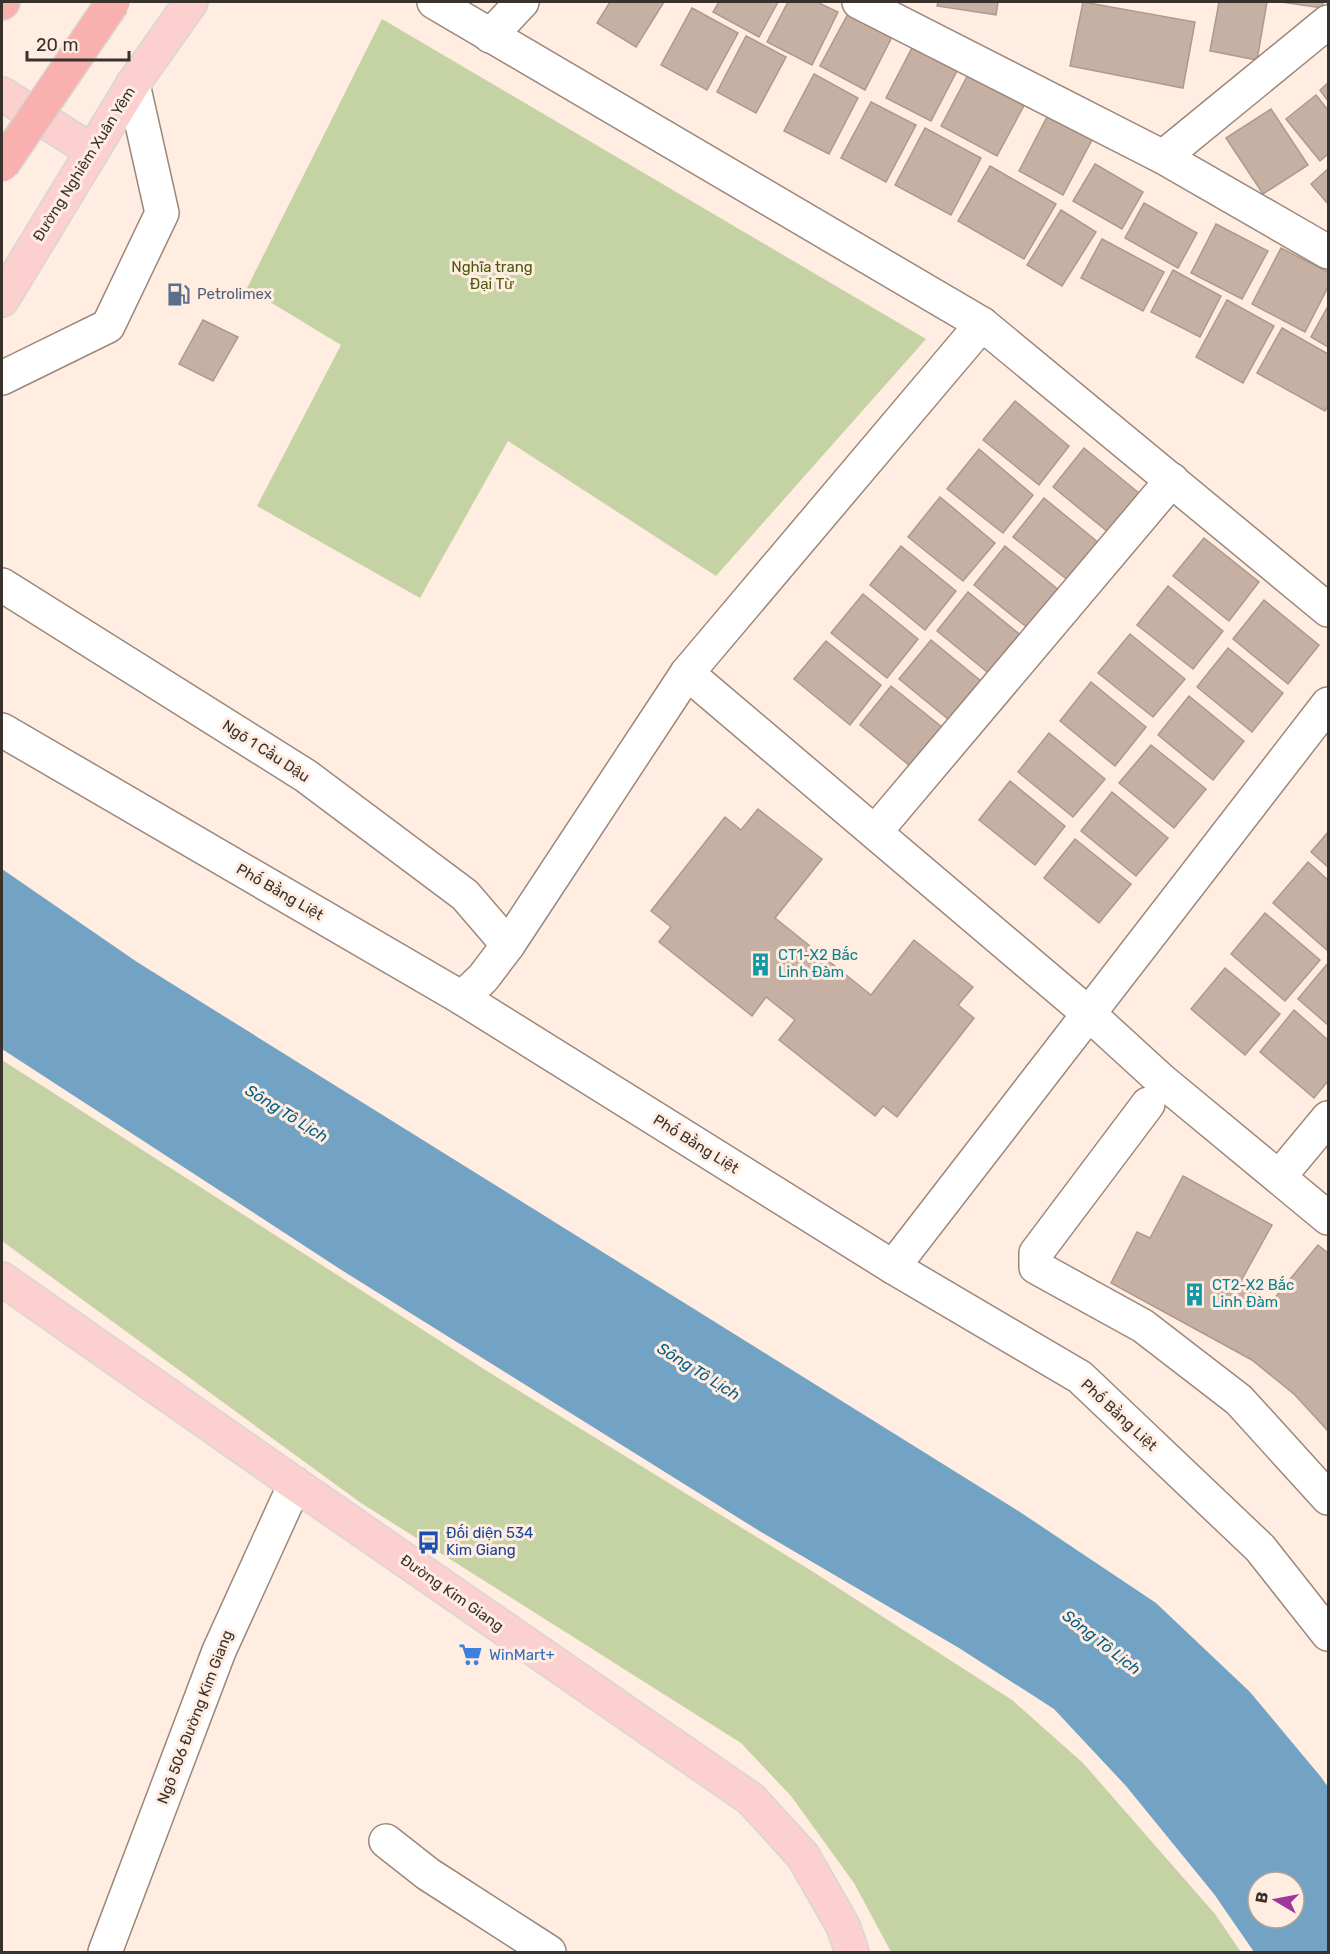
<svg xmlns="http://www.w3.org/2000/svg" width="1330" height="1954" font-family="Rubik,sans-serif">
  <style>
    .green { fill: #c5d3a4 }
    .water { fill: #73a3c4; fill-rule: evenodd }
    .building { fill: #c6b0a4; stroke: #ae998d; stroke-width: 1.5 }
    .lines { fill: none; stroke-linecap: round; stroke-linejoin: round }
    .minor-casing { stroke: #9c887b; stroke-width: 36 }
    .major-casing { stroke: #d7d6d5; stroke-width: 36 }
    .highway-casing { stroke: #d7d6d5; stroke-width: 36 }
    .minor { stroke: #fff; stroke-width: 33 }
    .major { stroke: #fbd0cf; stroke-width: 33 }
    .highway { stroke: #f9b1af; stroke-width: 33 }
    .highway-bridge-casing { stroke: #d7d6d5; stroke-width: 36; stroke-linecap: butt }
    .highway-bridge { stroke: #f9b1af; stroke-width: 33 }
    .labels { text-anchor: middle; stroke-width: 6; stroke-linejoin: round; paint-order: stroke }
    .street-label { font-size: 15px; fill: #39312b; stroke: #ffede1 }
    .park-label { font-size: 15px; fill: #4a5a09; stroke: #ffede1 }
    .service-label { font-size: 15px; fill: #4e5e75; stroke: #ffede1; text-anchor: start }
    .culture-label { font-size: 15px; fill: #0d838f; stroke: #ffede1; text-anchor: start }
    .transit-label { font-size: 15px; fill: #164399; stroke: #ffede1; text-anchor: start }
    .shop-label { font-size: 15px; fill: #366cbe; stroke: #ffede1; text-anchor: start }
    .water-label { font-size: 16px; font-style: italic; fill: #025e88; stroke: #ffede1 }
  </style>
  <rect width="100%" height="100%" fill="#ffede1"/>
  <!-- green -->
  <g class="green">
    <polygon points="382,19 926,339 716,576 508,441 420,598 257,506 341,345 247,288"/>
    <polygon points="2,1060 487,1371 815,1573 1012,1700 1083,1763 1215,1914 1241,1952 891,1952 854,1883 791,1796 741,1743 361,1503 2,1241"/>
  </g>
  <!-- water -->
  <path class="water" d="M2 869 137 962 1020 1512 1156 1603 1250 1692 1321 1777 1328 1787V1952H1254L1214 1894 1126 1786 1054 1709 959 1648 761 1532 343 1271 2 1049ZM1258 1882H1294V1918H1258Z"/>
  <!-- building -->
  <g class="building">
    <polygon points="610,2 664,2 636,47 597,23"/>
    <polygon points="719,2 778,2 759,37 713,12"/>
    <polygon points="788,2 817,2 838,12 812,65 767,42"/>
    <polygon points="938,2 998,2 996,15 937,6"/>
    <polygon points="1083,2 1195,22 1183,88 1070,66"/>
    <polygon points="1219,2 1267,2 1257,60 1210,51"/>
    <polygon points="1281,2 1323,2 1322,8"/>
    <polygon points="692,8 738,33 707,90 661,65"/>
    <polygon points="850,10 894,33 865,90 820,66"/>
    <polygon points="746,36 786,57 756,113 717,92"/>
    <polygon points="915,42 960,65 931,121 886,98"/>
    <polygon points="971,69 1027,100 997,156 941,126"/>
    <polygon points="814,74 858,98 829,154 784,131"/>
    <polygon points="1328,83 1328,101 1320,90"/>
    <polygon points="1316,95 1328,110 1328,154 1320,161 1286,119"/>
    <polygon points="871,102 916,125 886,182 841,158"/>
    <polygon points="1271,109 1308,165 1263,194 1226,138"/>
    <polygon points="1048,115 1093,138 1063,195 1019,171"/>
    <polygon points="925,128 981,158 951,215 895,185"/>
    <polygon points="1095,164 1143,192 1122,229 1073,201"/>
    <polygon points="990,166 1056,204 1024,259 958,221"/>
    <polygon points="1328,169 1328,204 1311,184"/>
    <polygon points="1144,203 1197,233 1178,268 1125,238"/>
    <polygon points="1061,210 1096,232 1062,286 1027,265"/>
    <polygon points="1216,224 1268,251 1242,299 1191,273"/>
    <polygon points="1102,239 1164,272 1143,311 1081,278"/>
    <polygon points="1281,248 1328,272 1328,287 1305,332 1252,304"/>
    <polygon points="1173,270 1221,296 1200,337 1151,312"/>
    <polygon points="1227,300 1274,326 1243,383 1196,357"/>
    <polygon points="1328,306 1328,347 1311,337"/>
    <polygon points="203,320 238,337 213,381 179,364"/>
    <polygon points="1282,328 1328,354 1328,405 1325,411 1257,373"/>
    <polygon points="1015,401 1069,446 1039,485 983,440"/>
    <polygon points="1084,448 1139,493 1108,532 1053,487"/>
    <polygon points="979,449 1033,495 1003,533 947,489"/>
    <polygon points="940,497 995,543 963,581 908,537"/>
    <polygon points="1044,498 1099,543 1069,581 1013,537"/>
    <polygon points="1204,538 1259,582 1229,621 1173,576"/>
    <polygon points="901,546 956,591 925,630 870,585"/>
    <polygon points="1005,546 1060,591 1029,629 974,585"/>
    <polygon points="1168,586 1223,631 1193,669 1137,625"/>
    <polygon points="968,592 1023,637 992,676 937,631"/>
    <polygon points="863,594 918,639 887,678 831,633"/>
    <polygon points="1264,600 1319,645 1288,684 1233,639"/>
    <polygon points="1130,634 1185,679 1153,717 1098,673"/>
    <polygon points="931,640 986,685 954,724 899,679"/>
    <polygon points="826,641 881,685 850,725 794,679"/>
    <polygon points="1228,648 1283,693 1252,732 1197,687"/>
    <polygon points="1091,682 1146,727 1115,766 1060,721"/>
    <polygon points="891,686 947,731 915,770 860,725"/>
    <polygon points="1189,696 1244,741 1213,780 1158,735"/>
    <polygon points="1049,733 1105,779 1073,817 1018,772"/>
    <polygon points="1151,745 1206,789 1174,828 1119,783"/>
    <polygon points="1010,781 1065,826 1035,865 979,820"/>
    <polygon points="1112,792 1168,838 1136,876 1081,831"/>
    <polygon points="758,809 822,859 775,918 871,995 914,940 973,987 958,1005 974,1018 897,1117 883,1106 875,1116 779,1040 795,1020 766,997 752,1016 659,942 671,927 651,911 725,817 741,830"/>
    <polygon points="1328,832 1328,867 1311,852"/>
    <polygon points="1075,839 1131,884 1099,923 1044,878"/>
    <polygon points="1308,862 1328,880 1327,950 1273,903"/>
    <polygon points="1265,913 1320,960 1285,1001 1231,954"/>
    <polygon points="1328,963 1328,1025 1298,999"/>
    <polygon points="1225,968 1280,1014 1245,1055 1191,1009"/>
    <polygon points="1294,1010 1328,1040 1328,1081 1314,1098 1260,1052"/>
    <polygon points="1183,1176 1272,1225 1241,1281 1269,1305 1318,1245 1328,1253 1328,1431 1295,1395 1252,1360 1111,1283 1137,1232 1150,1238"/>
  </g>
  <g class="lines">
    <defs>
      <g id="minor">
        <polyline points="434,2 982,324 1328,610"/>
        <polyline points="859,2 1163,157 1328,252"/>
        <polyline points="490,36 522,2"/>
        <polyline points="1163,157 1328,22"/>
        <polyline points="2,378 108,326 162,213 133,84"/>
        <polyline points="2,585 306,776 465,895 508,945"/>
        <polyline points="687,673 1089,1014 1160,1079 1328,1218"/>
        <polyline points="2,730 462,998 893,1267 1080,1377 1260,1548 1328,1634"/>
        <polyline points="875,832 1172,480"/>
        <polyline points="462,998 483,978 508,945 687,673 982,324"/>
        <polyline points="1148,1104 1036,1253 1036,1267 1143,1326 1239,1400 1328,1498"/>
        <polyline points="1279,1177 1328,1118"/>
        <polyline points="893,1267 1328,704"/>
        <polyline points="386,1841 428,1874 549,1952"/>
        <polyline points="105,1952 219,1651 295,1484"/>
      </g>
      <g id="major">
        <polyline points="2,94 92,151"/>
        <polyline points="2,300 133,84 191,2"/>
        <polyline points="2,1279 295,1484 751,1799 803,1856 843,1926 852,1952"/>
      </g>
      <polyline id="highway" points="2,3 3,2"/>
    </defs>
    <!-- minor casing -->
    <use href="#minor" class="minor-casing"/>
    <!-- major casing -->
    <use href="#major" class="major-casing"/>
    <!-- highway casing -->
    <use href="#highway" class="highway-casing"/>
    <!-- minor -->
    <use href="#minor" class="minor"/>
    <!-- major -->
    <use href="#major" class="major"/>
    <!-- highway -->
    <use href="#highway" class="highway"/>
    <defs>
      <polyline id="highway-bridge" points="2,165 113,2"/>
    </defs>
    <!-- highway-bridge casing -->
    <use href="#highway-bridge" class="highway-bridge-casing"/>
    <!-- highway-bridge -->
    <use href="#highway-bridge" class="highway-bridge"/>
  </g>
  <!-- icons -->
  <defs>
    <symbol id="fuel-bare" viewBox="-9 -9 18 18"><path d="M-5.5-6h7V0h2V4h1.3V-2.5L3-4.5l.8-.8L6-3V5H2.5V1h-1V6h-7ZM-4.2-4.7v3.2H.2V-4.7Z" fill="#5c6f8a" stroke="#ffede1" stroke-width="2.5" paint-order="stroke"/></symbol>
    <symbol id="building-bare" viewBox="-9 -9 18 18"><path d="M-4-6H4V6H1V3H-1V6H-4ZM-2.5-4.3h1.7v1.8h-1.7ZM.8-4.3h1.7v1.8H.8ZM-2.5-1h1.7V.8h-1.7ZM.8-1h1.7V.8H.8Z" fill="#0f9aa8" stroke="#ffede1" stroke-width="2.5" paint-order="stroke"/></symbol>
    <symbol id="bus-bare" viewBox="-9 -9 18 18"><path d="M-5-6H5V4H4V6H2V4H-2V6H-4V4H-5ZM-3.5-4V0h7V-4ZM-3.5 1.2v1.5H-2V1.2ZM2 1.2v1.5H3.5V1.2Z" fill="#1a4fb4" stroke="#ffede1" stroke-width="2.5" paint-order="stroke"/></symbol>
    <symbol id="supermarket-bare" viewBox="-9 -9 18 18"><path d="M-6-5.5h2.5l.6 2H6L4.5 2H-2.5L-4.4-4H-6ZM-1.5 3.2a1.3 1.3 0 1 0 .1 0ZM3 3.2a1.3 1.3 0 1 0 .1 0Z" fill="#3f7fe0" stroke="#ffede1" stroke-width="2.5" paint-order="stroke"/></symbol>
  </defs>
  <g fill-rule="evenodd">
    <use href="#fuel-bare" x="162" y="278" width="33" height="33"/>
    <use href="#building-bare" x="744" y="948" width="33" height="33"/>
    <use href="#building-bare" x="1178" y="1278" width="33" height="33"/>
    <use href="#bus-bare" x="412" y="1526" width="33" height="33"/>
    <use href="#supermarket-bare" x="454" y="1638" width="33" height="33"/>
  </g>
  <g class="labels">
    <!-- street labels -->
    <g class="street-label">
      <text transform="translate(84 164) rotate(-58)" y="5">Đường Nghiêm Xuân Yêm</text>
      <text transform="translate(266 751) rotate(33)" y="5">Ngõ 1 Cầu Dậu</text>
      <text transform="translate(280 892) rotate(30)" y="5">Phố Bằng Liệt</text>
      <text transform="translate(696 1144) rotate(32)" y="5">Phố Bằng Liệt</text>
      <text transform="translate(1119 1415) rotate(43)" y="5">Phố Bằng Liệt</text>
      <text transform="translate(452 1593) rotate(35)" y="5">Đường Kim Giang</text>
      <text transform="translate(195 1717) rotate(-69)" y="5">Ngõ 506 Đường Kim Giang</text>
    </g>
    <!-- park labels -->
    <g class="park-label">
      <text x="492" y="272">Nghĩa trang<tspan x="492" dy="17">Đại Từ</tspan></text>
    </g>
    <!-- service labels -->
    <g class="service-label">
      <text x="197" y="299">Petrolimex</text>
    </g>
    <!-- culture labels -->
    <g class="culture-label">
      <text x="778" y="960">CT1-X2 Bắc<tspan x="778" dy="17">Linh Đàm</tspan></text>
      <text x="1212" y="1290">CT2-X2 Bắc<tspan x="1212" dy="17">Linh Đàm</tspan></text>
    </g>
    <!-- transit labels -->
    <g class="transit-label">
      <text x="446" y="1538">Đối diện 534<tspan x="446" dy="17">Kim Giang</tspan></text>
    </g>
    <!-- shop labels -->
    <g class="shop-label">
      <text x="489" y="1660">WinMart+</text>
    </g>
    <!-- water labels -->
    <g class="water-label">
      <text transform="translate(287 1113) rotate(32)" y="6">Sông Tô Lịch</text>
      <text transform="translate(699 1371) rotate(32)" y="6">Sông Tô Lịch</text>
      <text transform="translate(1102 1642) rotate(38)" y="6">Sông Tô Lịch</text>
    </g>
  </g>
  <!-- border -->
  <rect width="1330" height="1954" fill="none" stroke="#39312b" stroke-width="6"/>
  <!-- north arrow -->
  <g transform="translate(1276 1900) rotate(280)"><circle r="28" fill="#ffede1" stroke="#b0a298" stroke-width="1.5"/>
  <path d="M0-4.5L10 22L0 15L-10 22Z" fill="#9e389c"/>
  <text y="-9" font-size="16" font-weight="bold" text-anchor="middle" fill="#39312b">B</text>
  </g>
  <!-- scale -->
  <path d="M27 51v9h102v-9" fill="none" stroke="#39312b" stroke-width="3"/>
  <text x="36" y="51" font-size="18" fill="#39312b" stroke="#ffede1" stroke-width="4.5" paint-order="stroke">20 m</text>
</svg>
